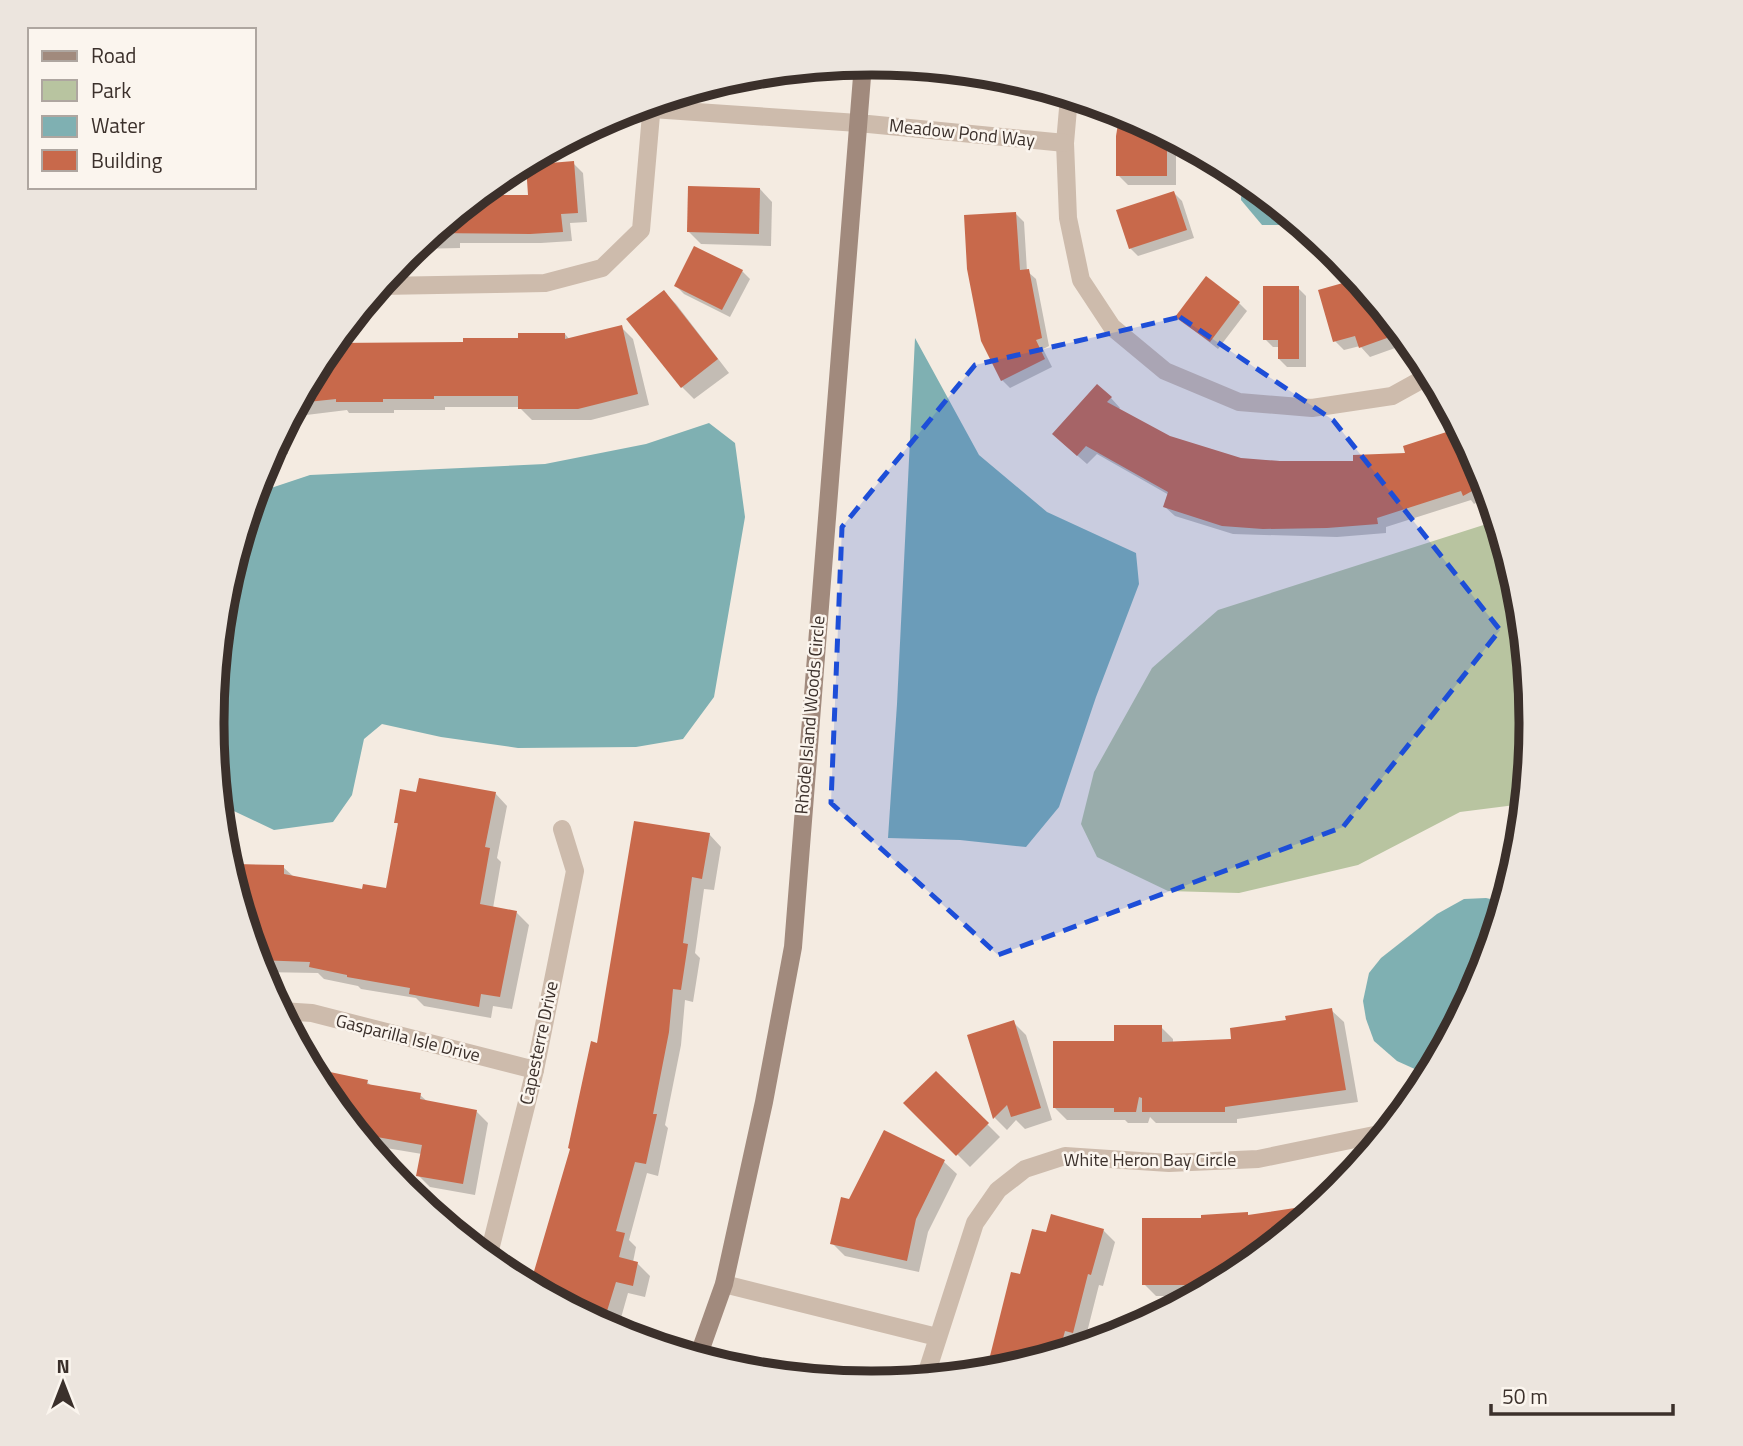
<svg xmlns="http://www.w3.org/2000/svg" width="1743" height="1446" font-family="'Titillium Web',sans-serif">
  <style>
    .green { fill: #b8c4a0 }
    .water { fill: #7fb0b2 }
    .shadow { fill: #0003 }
    .building { fill: #c8694b }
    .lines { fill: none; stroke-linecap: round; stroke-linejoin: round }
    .street { stroke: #cdbbac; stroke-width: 18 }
    .secondary { stroke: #a18a7d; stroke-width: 18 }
    .marked { fill: #1d4ed8; fill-opacity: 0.2; stroke: #1d4ed8; stroke-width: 5; stroke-dasharray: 14 9; stroke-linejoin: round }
    .labels { text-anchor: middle; stroke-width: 5; stroke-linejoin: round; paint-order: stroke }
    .street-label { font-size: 18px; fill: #3b302b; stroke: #fbf5ee }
    .rim { fill: none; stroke: #3b302b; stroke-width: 9 }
  </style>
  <rect width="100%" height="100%" fill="#f4ebe1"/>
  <!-- green -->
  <polygon class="green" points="1496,521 1519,595 1531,723 1523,804 1460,812 1358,865 1239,893 1168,891 1097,857 1081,824 1094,772 1152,668 1218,610"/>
  <!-- water -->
  <g class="water">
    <polygon points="1242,177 1300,225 1262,225 1241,200"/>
    <polygon points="915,338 979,455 1047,512 1136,553 1139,584 1096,697 1059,807 1026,847 960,840 888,838 897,704"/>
    <polygon points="709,423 735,443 745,517 714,697 683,739 636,747 518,748 441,737 382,724 364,739 352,795 333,822 274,830 219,804 212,723 222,616 271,488 310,475 545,464 646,444"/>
    <polygon points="1486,898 1504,902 1481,976 1428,1075 1397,1061 1374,1041 1366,1019 1363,1001 1369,973 1381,958 1437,914 1464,899"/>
  </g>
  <!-- shadow -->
  <g class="shadow">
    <polygon points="954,71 1001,76 1028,84 964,82"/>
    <polygon points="1121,112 1176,141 1176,185 1128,185 1118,175"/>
    <polygon points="573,163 583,173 587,222 570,223 572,241 541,243 460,243 460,248 414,249 477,197 530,197"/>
    <polygon points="760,189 772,202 771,246 701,244 688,231"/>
    <polygon points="1174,193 1182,201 1194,238 1138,256 1130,248"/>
    <polygon points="1016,214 1024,222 1027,271 1036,279 1049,346 1043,349 1052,367 1010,388 1002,380"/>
    <polygon points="742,271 750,279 730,317 684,294 676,286"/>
    <polygon points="1357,280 1409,343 1370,357 1360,346 1344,350 1335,341"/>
    <polygon points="1298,288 1306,296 1306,367 1287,367 1279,359 1279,347 1273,347 1265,339"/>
    <polygon points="664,292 676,304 729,373 694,399 682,387"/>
    <polygon points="1239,303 1247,311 1218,349 1177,317"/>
    <polygon points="621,327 633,339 649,405 591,420 532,420 519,407 445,407 445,410 394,410 394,413 349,413 347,410 290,417 323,356 332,345 464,343 565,334 570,340"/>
    <polygon points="1111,398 1120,408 1118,410 1169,438 1240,460 1355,463 1407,454 1460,430 1481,471 1489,496 1474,504 1471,500 1386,527 1386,533 1337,537 1233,534 1175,516 1165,507 1169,495 1097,454 1087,464 1063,443"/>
    <polygon points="285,428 288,454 269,457"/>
    <polygon points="495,793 507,806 497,858 501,862 493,908 516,912 529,925 512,1009 493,1006 491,1018 424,1006 416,998 361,989 358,986 324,979 318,973 261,972 237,894 283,867 294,877 364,891 388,890 399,825 396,822 418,794"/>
    <polygon points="709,834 721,847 714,890 704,889 695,953 700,958 693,1002 685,1000 681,1045 665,1125 668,1128 658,1176 647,1173 629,1240 636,1247 633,1262 637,1263 650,1276 645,1297 628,1293 617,1332 532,1286 572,1150 598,1045"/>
    <polygon points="1331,1010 1344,1022 1358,1102 1237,1119 1237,1123 1156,1123 1150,1117 1148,1123 1128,1123 1125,1120 1067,1120 1055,1108 1116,1043 1161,1027 1173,1039 1173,1043 1233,1040"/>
    <polygon points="1013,1022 1026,1035 1052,1120 1025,1129 1016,1120 1007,1130 995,1118 969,1036"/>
    <polygon points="322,1072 367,1082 373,1087 420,1095 428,1102 476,1111 488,1123 475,1195 430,1187 418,1175 422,1154 368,1145 323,1089 319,1083"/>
    <polygon points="936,1073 1000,1137 970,1167 906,1103"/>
    <polygon points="885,1132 944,1162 957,1174 928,1232 919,1272 845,1256 832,1243 850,1201"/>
    <polygon points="1249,1217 1238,1272 1193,1296 1156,1296 1144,1284 1203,1219"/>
    <polygon points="1103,1230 1115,1242 1103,1286 1099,1285 1084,1344 1076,1342 1075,1348 1000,1370 988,1372 1021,1276 1048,1234"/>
  </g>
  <!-- building -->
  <g class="building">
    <polygon points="1120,112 1167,136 1167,176 1116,176 1116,136"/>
    <polygon points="574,161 578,213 561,214 563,232 530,234 433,233 480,195 528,195 526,165"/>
    <polygon points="688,186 760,188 759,234 687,232"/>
    <polygon points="1174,191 1187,230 1129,249 1116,210"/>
    <polygon points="1016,212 1020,270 1029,269 1042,338 1036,340 1045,359 1001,381 981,341 967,269 964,215"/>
    <polygon points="694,246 743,270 722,310 674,286"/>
    <polygon points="1206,276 1240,302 1210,342 1175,317"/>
    <polygon points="1357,279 1401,333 1359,348 1355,336 1333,342 1318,290"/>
    <polygon points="1263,286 1299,286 1299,359 1278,359 1278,340 1263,340"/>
    <polygon points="664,290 718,359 681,388 626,319"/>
    <polygon points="622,325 638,394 578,409 518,409 518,396 434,396 434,399 383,399 383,402 336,402 336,399 298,403 323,356 333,343 463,342 463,338 518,338 518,333 565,333 565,339"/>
    <polygon points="1097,384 1112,397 1107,402 1170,436 1241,458 1280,461 1353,461 1353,455 1405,453 1403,446 1459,428 1481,471 1485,484 1463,496 1461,491 1377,518 1378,524 1327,528 1263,529 1222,526 1163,507 1168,492 1086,446 1077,456 1052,434"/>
    <polygon points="419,778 496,792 485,847 490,848 480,904 517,911 500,997 481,994 479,1007 409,994 410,988 347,977 347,975 309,967 310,962 257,960 235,889 236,864 284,865 284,874 362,889 363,884 386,888 398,823 394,823 400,789 416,792"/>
    <polygon points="634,821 710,833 702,879 692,877 683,943 688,944 681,990 673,989 669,1032 653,1114 657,1114 646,1164 635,1162 616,1231 625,1233 619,1257 638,1262 633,1286 616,1282 603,1324 530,1285 570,1149 568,1148 591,1041 597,1043"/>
    <polygon points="1332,1008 1346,1090 1225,1107 1225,1112 1142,1112 1142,1098 1139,1097 1136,1112 1114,1112 1114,1108 1053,1108 1053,1041 1114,1041 1114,1025 1162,1025 1162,1042 1231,1039 1230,1028 1286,1020 1285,1016"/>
    <polygon points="1014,1020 1041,1108 1011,1117 1007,1105 993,1119 967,1035"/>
    <polygon points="311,1068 368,1080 367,1084 421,1093 420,1099 477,1110 463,1184 416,1176 422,1145 360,1134 323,1089"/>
    <polygon points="936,1071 989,1123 956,1156 903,1103"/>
    <polygon points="884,1130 945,1160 916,1219 907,1261 830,1244 841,1197 849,1199"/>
    <polygon points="1321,1204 1238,1272 1214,1285 1142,1285 1142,1218 1201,1218 1201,1215 1248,1212 1248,1215"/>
    <polygon points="1051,1214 1104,1229 1091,1275 1088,1274 1073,1333 1065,1331 1059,1353 1000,1370 986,1372 1011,1272 1020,1274 1032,1229 1046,1232"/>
  </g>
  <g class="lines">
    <!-- street -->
    <g class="street">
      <polyline points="1069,97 1065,143 1068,218 1081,280 1112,327 1165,371 1239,402 1312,408 1392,396 1430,375"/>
      <polyline points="652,109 858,123 1065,143"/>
      <polyline points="380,286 545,283 602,268 641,230 652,103"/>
      <polyline points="281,1011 312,1013 535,1070"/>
      <polyline points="488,1258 535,1070 575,871 562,829"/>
      <polyline points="724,1284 937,1337"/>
      <polyline points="925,1378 975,1223 998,1190 1025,1169 1065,1156 1169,1163 1258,1159 1384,1133"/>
    </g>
    <!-- secondary -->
    <polyline class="secondary" points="698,1357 724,1284 764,1102 793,947 863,64"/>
  </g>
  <!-- marked area -->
  <path class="marked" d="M1180 317 1333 420 1500 630 1343 827 998 955 831 803 842 527 975 365Z"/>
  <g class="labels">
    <!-- street labels -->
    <g class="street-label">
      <text transform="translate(962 133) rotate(6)" y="6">Meadow Pond Way</text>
      <text transform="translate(810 715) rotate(-85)" y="6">Rhode Island Woods Circle</text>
      <text transform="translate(408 1038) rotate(14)" y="6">Gasparilla Isle Drive</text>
      <text transform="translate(539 1043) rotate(-78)" y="6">Capesterre Drive</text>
      <text x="1150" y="1166">White Heron Bay Circle</text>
    </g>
  </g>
  <!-- crop -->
  <path d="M0 0H1743V1446H0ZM871 75H872A647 647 0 0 1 1519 722V724A647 647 0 0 1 872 1371H871A647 647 0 0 1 224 724V722A647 647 0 0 1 871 75Z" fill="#ece5de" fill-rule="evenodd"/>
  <path class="rim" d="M871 75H872A647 647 0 0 1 1519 722V724A647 647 0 0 1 872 1371H871A647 647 0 0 1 224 724V722A647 647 0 0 1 871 75Z"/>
  <!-- legend -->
  <rect x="28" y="28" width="228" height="161" fill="#fbf5ee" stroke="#aea6a0" stroke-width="2"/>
  <rect x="42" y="51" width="35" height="10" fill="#a18a7d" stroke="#aea6a0" stroke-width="2"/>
  <text x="91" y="63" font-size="21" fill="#3b302b">Road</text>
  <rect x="42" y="80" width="35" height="21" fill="#b8c4a0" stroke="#aea6a0" stroke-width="2"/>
  <text x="91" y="98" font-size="21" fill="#3b302b">Park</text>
  <rect x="42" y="116" width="35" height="21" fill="#7fb0b2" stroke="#aea6a0" stroke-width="2"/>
  <text x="91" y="133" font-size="21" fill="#3b302b">Water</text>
  <rect x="42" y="150" width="35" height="21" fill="#c8694b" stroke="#aea6a0" stroke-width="2"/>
  <text x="91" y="168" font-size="21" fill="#3b302b">Building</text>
  <!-- north arrow -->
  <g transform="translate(63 1383)" stroke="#fbf5ee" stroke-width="5" paint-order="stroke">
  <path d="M0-5L12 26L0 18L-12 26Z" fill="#3b302b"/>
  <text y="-10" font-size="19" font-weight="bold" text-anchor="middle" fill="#3b302b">N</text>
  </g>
  <!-- scale -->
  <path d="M1491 1404v10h182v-10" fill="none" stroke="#3b302b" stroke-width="3.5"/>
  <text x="1502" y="1404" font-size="21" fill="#3b302b" stroke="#fbf5ee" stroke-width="5" paint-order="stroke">50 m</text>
</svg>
